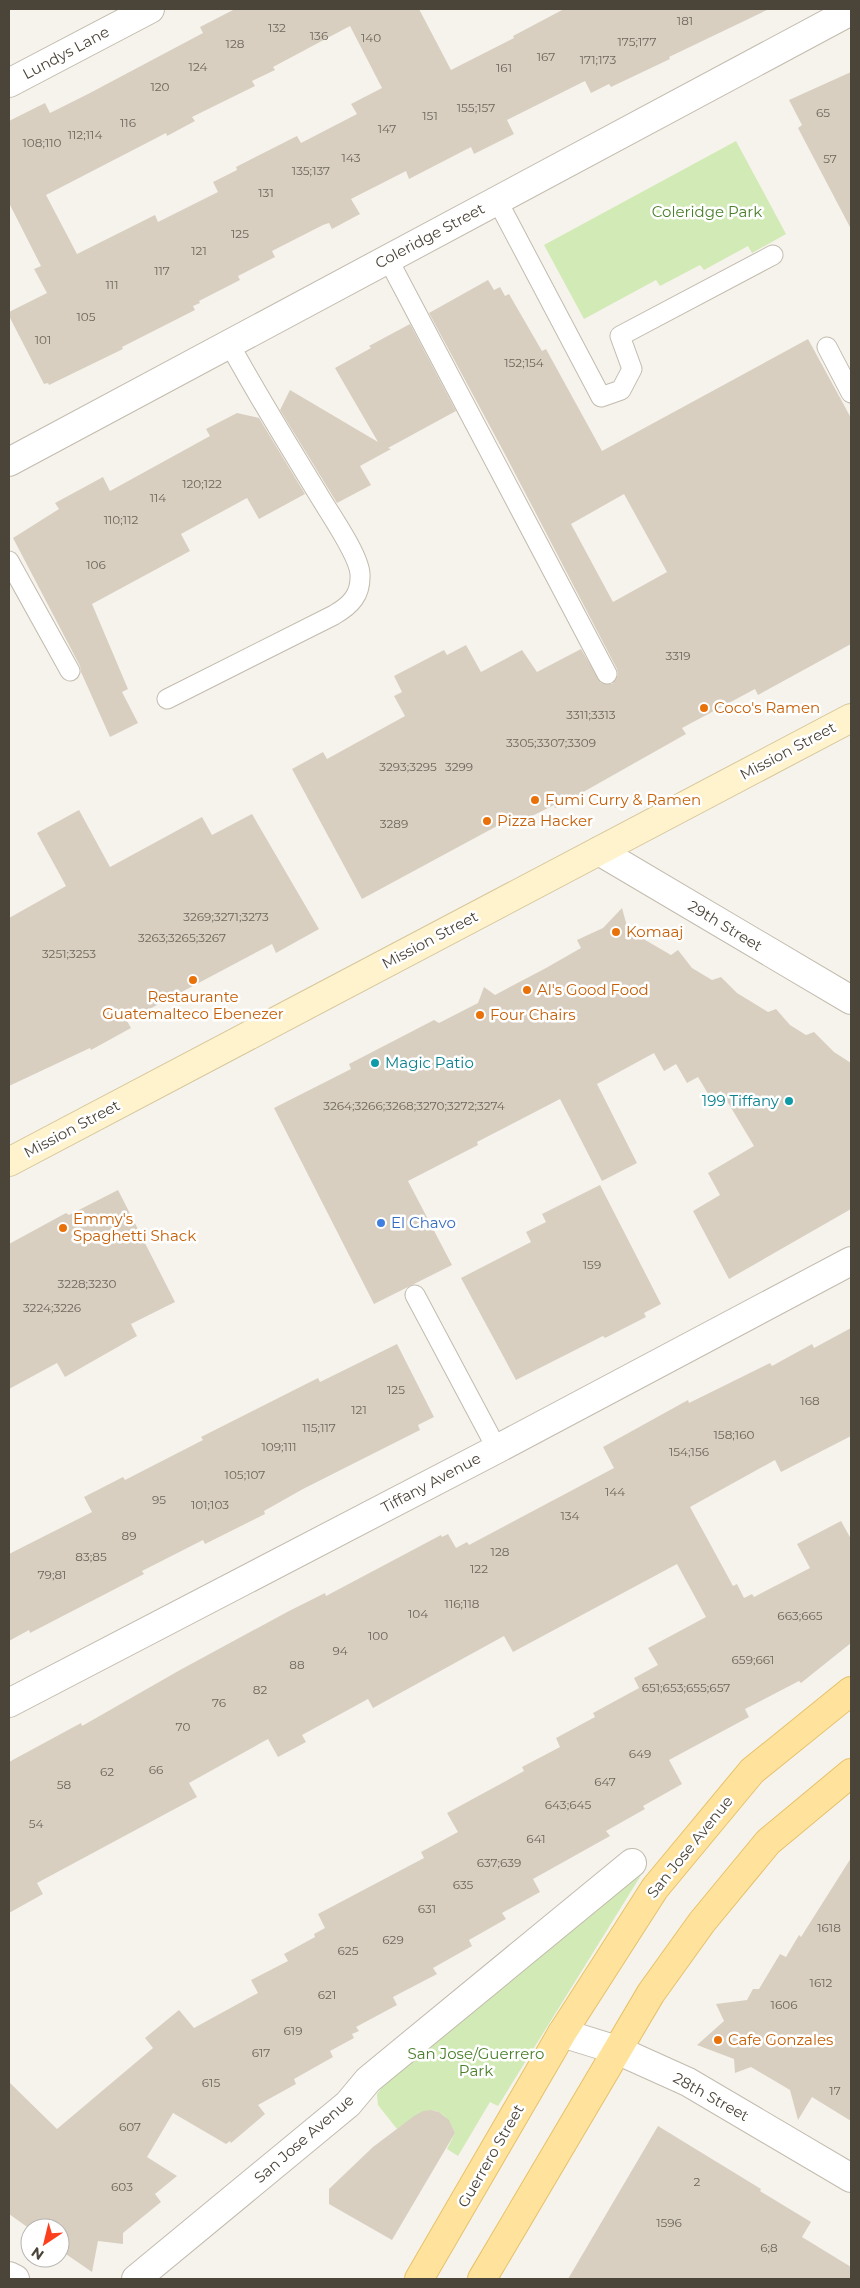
<svg xmlns="http://www.w3.org/2000/svg" width="860" height="2288" font-family="Montserrat,sans-serif">
  <style>
    .green { fill: #d2eab5 }
    .building { fill: #d8cfc1; fill-rule: evenodd }
    .lines { fill: none; stroke-linecap: round; stroke-linejoin: round }
    .service-casing { stroke: #c2bbae; stroke-width: 21 }
    .minor-casing { stroke: #c2bbae; stroke-width: 30 }
    .secondary-casing { stroke: #d6c79b; stroke-width: 30 }
    .primary-casing { stroke: #e6c16a; stroke-width: 30 }
    .service { stroke: #fff; stroke-width: 19 }
    .minor { stroke: #fff; stroke-width: 28 }
    .secondary { stroke: #fff3cd; stroke-width: 28 }
    .primary { stroke: #ffe39c; stroke-width: 28 }
    .food-dot { fill: #e8710a; stroke: #fff; stroke-width: 2 }
    .culture-dot { fill: #0f9aa8; stroke: #fff; stroke-width: 2 }
    .shop-dot { fill: #3f7fe0; stroke: #fff; stroke-width: 2 }
    .labels { text-anchor: middle; stroke-width: 5; stroke-linejoin: round; paint-order: stroke }
    .number-label { font-size: 12px; fill: #6e675b }
    .street-label { font-size: 15px; fill: #4b4439; stroke: #fff }
    .park-label { font-size: 15px; fill: #4a7f2a; stroke: #fff }
    .food-label { font-size: 15px; fill: #c56008; stroke: #fff; text-anchor: start }
    .culture-label { font-size: 15px; fill: #0d838f; stroke: #fff; text-anchor: start }
    .shop-label { font-size: 15px; fill: #366cbe; stroke: #fff; text-anchor: start }
  </style>
  <rect width="100%" height="100%" fill="#f6f3ec"/>
  <!-- green -->
  <g class="green">
    <polygon points="736,141 786,234 752,253 748,246 704,270 700,265 660,286 656,280 584,319 544,245"/>
    <path d="M643 1872 498 2106 490 2102 458 2156 447 2149 455 2133C439 2096 421 2112 397 2129L378 2105 377 2094 387 2080Z"/>
  </g>
  <!-- building -->
  <g class="building">
    <path d="M235 9H419L451 70 514 38 513 36 564 9H769L669 57 670 59 611 87 609 84 591 93 585 81 507 120 514 134 474 154 471 147 409 179 406 171 351 199 360 214 332 229 329 223 323 225 272 251 275 257 238 276 240 280 199 301 200 303 193 306 195 310 122 347 123 349 49 385 48 383 44 384 9 316V312L47 293 34 269 41 266 9 203V121L45 103 50 113 88 94 203 33 200 27ZM350 26 382 88 351 104 357 114 301 143 297 136 236 167 237 170 213 182 218 192 158 222 155 215 77 254 46 195 166 133 167 136 195 121 192 117 255 86 252 81 275 70 273 67Z"/>
    <polygon points="851,72 851,229 798,128 802,125 789,100"/>
    <path d="M488 280 494 290 500 287 505 296 509 294 542 351 546 349 602 451 808 339 851 418V644L758 695 755 689 682 728 686 734 555 808 554 805 520 822 512 818 362 899 292 769 323 752 327 759 405 716 394 696 402 692 394 676 444 650 447 655 466 645 481 672 522 650 537 672 581 649 601 683 612 684 618 675 617 669 507 458 429 313ZM624 494 667 572 613 602 571 524Z"/>
    <polygon points="410,324 456,411 388,448 391,449 360,466 371,485 337,503 280,410 290,390 378,442 335,368 371,348 369,346"/>
    <polygon points="237,413 259,418 305,494 259,519 247,498 181,534 190,551 92,604 128,689 122,692 138,723 110,737 81,672 80,666 13,538 59,509 55,503 103,477 110,491 210,436 206,429"/>
    <polygon points="79,810 110,867 202,817 212,835 252,814 319,929 276,953 272,944 127,1021 131,1028 91,1050 90,1048 9,1086 9,918 66,886 37,833"/>
    <polygon points="622,908 628,930 671,955 678,950 692,968 712,980 721,977 737,993 768,1012 776,1009 790,1025 806,1035 814,1032 834,1052 851,1063 851,1209 729,1279 693,1211 720,1195 708,1173 754,1146 721,1091 710,1097 698,1077 687,1083 676,1064 664,1071 654,1053 597,1084 637,1163 602,1181 560,1099 477,1142 478,1145 408,1181 452,1265 374,1304 274,1108 351,1069 349,1064 434,1020 439,1023 478,1003 484,987 495,995 546,968 581,948 577,940 603,928"/>
    <polygon points="600,1185 661,1304 644,1313 646,1317 605,1338 603,1336 516,1380 461,1278 531,1242 526,1232 546,1222 542,1214"/>
    <polygon points="118,1190 175,1302 131,1324 137,1336 65,1377 57,1363 9,1389 9,1244 66,1213 69,1215"/>
    <polygon points="851,1328 851,1436 781,1472 775,1460 690,1507 733,1586 737,1584 744,1598 752,1594 754,1597 810,1568 797,1544 841,1521 851,1539 851,1643 801,1683 799,1681 745,1709 749,1717 669,1760 682,1784 643,1806 645,1809 606,1831 610,1836 533,1879 540,1892 502,1913 506,1919 469,1940 472,1946 433,1968 437,1974 393,1997 397,2005 356,2027 359,2031 352,2034 354,2038 330,2051 333,2057 294,2079 296,2084 258,2105 265,2114 231,2143 230,2141 226,2144 173,2113 147,2157 177,2176 155,2194 161,2202 123,2233 123,2244 98,2241 92,2272 60,2250 60,2228 30,2229 9,2214 9,2082 57,2129 153,2048 145,2038 179,2010 194,2028 258,1993 251,1980 288,1961 284,1954 315,1937 314,1934 325,1928 318,1914 424,1858 421,1852 458,1832 447,1813 524,1771 522,1767 560,1747 556,1738 595,1717 593,1713 639,1688 634,1678 658,1665 648,1648 706,1617 677,1564 513,1652 504,1636 373,1708 368,1699 302,1735 306,1742 278,1757 268,1739 189,1783 197,1797 37,1883 43,1894 9,1913 9,1762 81,1723 82,1726 180,1670 289,1611 325,1593 326,1596 441,1535 442,1537 448,1534 456,1548 467,1542 469,1545 614,1468 603,1447 688,1400 689,1403 770,1363 772,1366 812,1344 814,1348"/>
    <polygon points="397,1344 434,1417 418,1425 420,1430 303,1489 264,1511 265,1514 205,1544 203,1540 142,1571 144,1574 30,1633 29,1630 9,1641 9,1554 92,1512 84,1497 123,1477 125,1480 162,1461 203,1440 201,1437 318,1378 320,1382"/>
    <polygon points="851,1858 851,2121 812,2097 798,2120 790,2090 751,2067 735,2073 734,2059 697,2045 724,2021 716,2004 747,2000 753,1989 759,1989 780,1954 786,1957 799,1935 801,1937"/>
    <polygon points="431,2110 439,2112 449,2120 455,2133 392,2240 329,2204 329,2189 373,2147 414,2116 423,2111"/>
    <polygon points="658,2126 761,2189 760,2191 811,2222 802,2237 851,2267 851,2279 568,2279"/>
  </g>
  <g class="lines">
    <defs>
      <g id="service">
        <polyline points="497,200 601,397 621,390 632,369 620,336 773,255"/>
        <polyline points="388,259 607,674"/>
        <polyline points="827,347 851,393"/>
        <polyline points="9,561 70,671"/>
        <path d="M167 699 334 615C351 605 361 595 360 574 359 555 330 514 320 497 289 446 257 395 229 343"/>
        <polyline points="415,1295 497,1449"/>
      </g>
      <g id="minor">
        <polyline points="9,83 150,9"/>
        <polyline points="9,462 851,11"/>
        <polyline points="599,851 851,1000"/>
        <polyline points="9,1703 497,1449 851,1261"/>
        <polyline points="562,2033 617,2050 688,2082 851,2178"/>
        <polyline points="9,2276 15,2279"/>
        <polyline points="136,2279 348,2104 368,2080 632,1863"/>
      </g>
      <polyline id="secondary" points="9,1162 851,718"/>
      <g id="primary">
        <polyline points="419,2279 562,2033 655,1888 752,1771 851,1691"/>
        <polyline points="482,2279 651,1993 702,1922 768,1842 851,1773"/>
      </g>
    </defs>
    <!-- service casing -->
    <use href="#service" class="service-casing"/>
    <!-- minor casing -->
    <use href="#minor" class="minor-casing"/>
    <!-- secondary casing -->
    <use href="#secondary" class="secondary-casing"/>
    <!-- primary casing -->
    <use href="#primary" class="primary-casing"/>
    <!-- service -->
    <use href="#service" class="service"/>
    <!-- minor -->
    <use href="#minor" class="minor"/>
    <!-- secondary -->
    <use href="#secondary" class="secondary"/>
    <!-- primary -->
    <use href="#primary" class="primary"/>
  </g>
  <!-- markers -->
  <g class="food-dot">
    <circle cx="704" cy="708" r="5"/>
    <circle cx="535" cy="800" r="5"/>
    <circle cx="487" cy="821" r="5"/>
    <circle cx="616" cy="932" r="5"/>
    <circle cx="193" cy="980" r="5"/>
    <circle cx="527" cy="990" r="5"/>
    <circle cx="480" cy="1015" r="5"/>
    <circle cx="63" cy="1228" r="5"/>
    <circle cx="718" cy="2040" r="5"/>
  </g>
  <g class="culture-dot">
    <circle cx="375" cy="1063" r="5"/>
    <circle cx="789" cy="1101" r="5"/>
  </g>
  <circle class="shop-dot" cx="381" cy="1223" r="5"/>
  <g class="labels">
    <!-- number labels -->
    <g class="number-label">
      <text x="685" y="25">181</text>
      <text x="277" y="32">132</text>
      <text x="319" y="40">136</text>
      <text x="371" y="42">140</text>
      <text x="637" y="46">175;177</text>
      <text x="235" y="48">128</text>
      <text x="546" y="61">167</text>
      <text x="598" y="64">171;173</text>
      <text x="198" y="71">124</text>
      <text x="504" y="72">161</text>
      <text x="160" y="91">120</text>
      <text x="476" y="112">155;157</text>
      <text x="823" y="117">65</text>
      <text x="430" y="120">151</text>
      <text x="128" y="127">116</text>
      <text x="387" y="133">147</text>
      <text x="85" y="139">112;114</text>
      <text x="42" y="147">108;110</text>
      <text x="351" y="162">143</text>
      <text x="830" y="163">57</text>
      <text x="311" y="175">135;137</text>
      <text x="266" y="197">131</text>
      <text x="240" y="238">125</text>
      <text x="199" y="255">121</text>
      <text x="162" y="275">117</text>
      <text x="112" y="289">111</text>
      <text x="86" y="321">105</text>
      <text x="43" y="344">101</text>
      <text x="524" y="367">152;154</text>
      <text x="202" y="488">120;122</text>
      <text x="158" y="502">114</text>
      <text x="121" y="524">110;112</text>
      <text x="96" y="569">106</text>
      <text x="678" y="660">3319</text>
      <text x="591" y="719">3311;3313</text>
      <text x="551" y="747">3305;3307;3309</text>
      <text x="408" y="771">3293;3295</text>
      <text x="459" y="771">3299</text>
      <text x="394" y="828">3289</text>
      <text x="226" y="921">3269;3271;3273</text>
      <text x="182" y="942">3263;3265;3267</text>
      <text x="69" y="958">3251;3253</text>
      <text x="414" y="1110">3264;3266;3268;3270;3272;3274</text>
      <text x="592" y="1269">159</text>
      <text x="87" y="1288">3228;3230</text>
      <text x="52" y="1312">3224;3226</text>
      <text x="396" y="1394">125</text>
      <text x="810" y="1405">168</text>
      <text x="359" y="1414">121</text>
      <text x="319" y="1432">115;117</text>
      <text x="734" y="1439">158;160</text>
      <text x="279" y="1451">109;111</text>
      <text x="689" y="1456">154;156</text>
      <text x="245" y="1479">105;107</text>
      <text x="615" y="1496">144</text>
      <text x="159" y="1504">95</text>
      <text x="210" y="1509">101;103</text>
      <text x="570" y="1520">134</text>
      <text x="129" y="1540">89</text>
      <text x="500" y="1556">128</text>
      <text x="91" y="1561">83;85</text>
      <text x="479" y="1573">122</text>
      <text x="52" y="1579">79;81</text>
      <text x="462" y="1608">116;118</text>
      <text x="418" y="1618">104</text>
      <text x="800" y="1620">663;665</text>
      <text x="378" y="1640">100</text>
      <text x="340" y="1655">94</text>
      <text x="753" y="1664">659;661</text>
      <text x="297" y="1669">88</text>
      <text x="686" y="1692">651;653;655;657</text>
      <text x="260" y="1694">82</text>
      <text x="219" y="1707">76</text>
      <text x="183" y="1731">70</text>
      <text x="640" y="1758">649</text>
      <text x="156" y="1774">66</text>
      <text x="107" y="1776">62</text>
      <text x="605" y="1786">647</text>
      <text x="64" y="1789">58</text>
      <text x="568" y="1809">643;645</text>
      <text x="36" y="1828">54</text>
      <text x="536" y="1843">641</text>
      <text x="499" y="1867">637;639</text>
      <text x="463" y="1889">635</text>
      <text x="427" y="1913">631</text>
      <text x="829" y="1932">1618</text>
      <text x="393" y="1944">629</text>
      <text x="348" y="1955">625</text>
      <text x="821" y="1987">1612</text>
      <text x="327" y="1999">621</text>
      <text x="784" y="2009">1606</text>
      <text x="293" y="2035">619</text>
      <text x="261" y="2057">617</text>
      <text x="211" y="2087">615</text>
      <text x="835" y="2095">17</text>
      <text x="130" y="2131">607</text>
      <text x="697" y="2186">2</text>
      <text x="122" y="2191">603</text>
      <text x="669" y="2227">1596</text>
      <text x="769" y="2252">6;8</text>
    </g>
    <!-- street labels -->
    <g class="street-label">
      <text transform="translate(66 53) rotate(-28)" y="5">Lundys Lane</text>
      <text transform="translate(430 236) rotate(-28)" y="5">Coleridge Street</text>
      <text transform="translate(788 751) rotate(-28)" y="5">Mission Street</text>
      <text transform="translate(725 926) rotate(31)" y="5">29th Street</text>
      <text transform="translate(430 940) rotate(-28)" y="5">Mission Street</text>
      <text transform="translate(72 1129) rotate(-28)" y="5">Mission Street</text>
      <text transform="translate(431 1483) rotate(-28)" y="5">Tiffany Avenue</text>
      <text transform="translate(690 1847) rotate(-51)" y="5">San Jose Avenue</text>
      <text transform="translate(711 2097) rotate(29)" y="5">28th Street</text>
      <text transform="translate(304 2139) rotate(-41)" y="5">San Jose Avenue</text>
      <text transform="translate(491 2156) rotate(-60)" y="5">Guerrero Street</text>
    </g>
    <!-- park labels -->
    <g class="park-label">
      <text x="707" y="217">Coleridge Park</text>
      <text x="476" y="2059">San Jose/Guerrero<tspan x="476" dy="17">Park</tspan></text>
    </g>
    <!-- food labels -->
    <g class="food-label">
      <text x="714" y="713">Coco's Ramen</text>
      <text x="545" y="805">Fumi Curry &amp; Ramen</text>
      <text x="497" y="826">Pizza Hacker</text>
      <text x="626" y="937">Komaaj</text>
      <text x="537" y="995">Al's Good Food</text>
      <text x="193" y="1002" text-anchor="middle">Restaurante<tspan x="193" dy="17">Guatemalteco Ebenezer</tspan></text>
      <text x="490" y="1020">Four Chairs</text>
      <text x="73" y="1224">Emmy's<tspan x="73" dy="17">Spaghetti Shack</tspan></text>
      <text x="728" y="2045">Cafe Gonzales</text>
    </g>
    <!-- culture labels -->
    <g class="culture-label">
      <text x="385" y="1068">Magic Patio</text>
      <text x="779" y="1106" text-anchor="end">199 Tiffany</text>
    </g>
    <!-- shop labels -->
    <g class="shop-label">
      <text x="391" y="1228">El Chavo</text>
    </g>
  </g>
  <!-- border -->
  <rect width="860" height="2288" fill="none" stroke="#4b4439" stroke-width="20"/>
  <!-- north arrow -->
  <g transform="translate(45 2243) rotate(215)"><circle r="24" fill="#ffffff" stroke="#b7b4b0"/>
  <path d="M0-4L9 19L0 12L-9 19Z" fill="#fc3f1d"/>
  <text y="-8" font-size="14" font-weight="bold" text-anchor="middle" fill="#4b4439">N</text>
  </g>
</svg>
